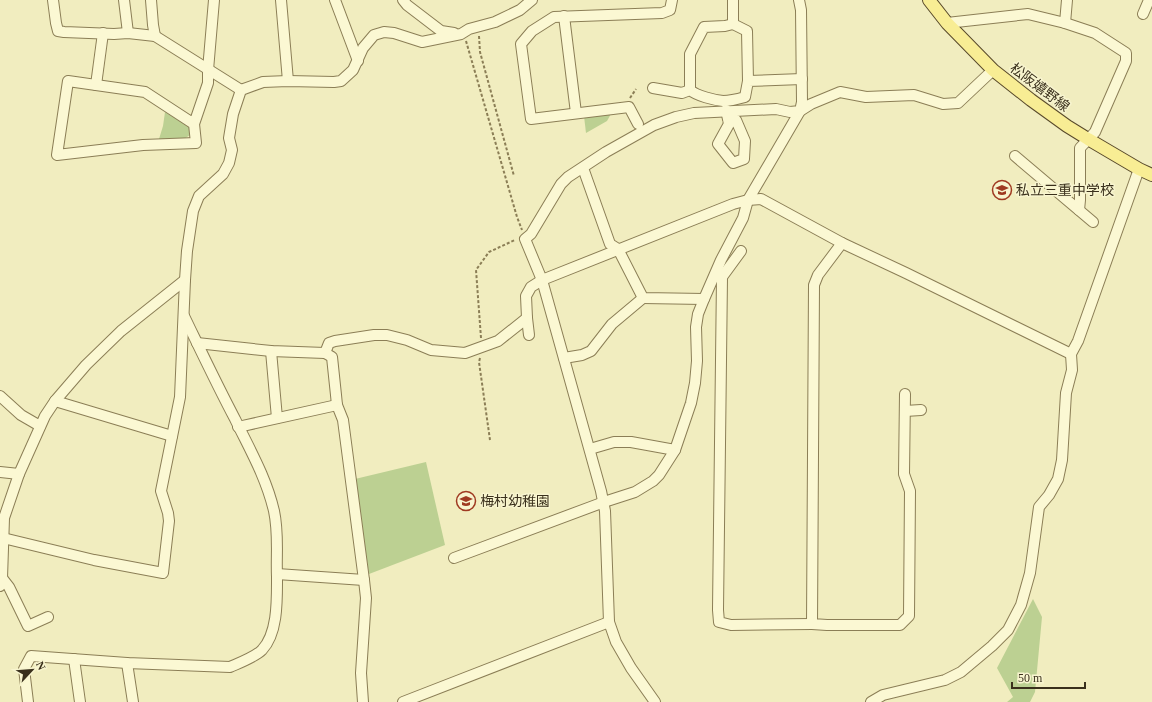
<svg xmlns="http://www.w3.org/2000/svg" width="1152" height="702" font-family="'Times New Roman','Noto Sans JP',serif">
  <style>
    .green { fill: #bcd092 }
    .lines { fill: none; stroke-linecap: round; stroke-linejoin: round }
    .minor-casing { stroke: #8b7e56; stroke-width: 12 }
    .major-casing { stroke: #594a2b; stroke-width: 14 }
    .path { stroke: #8b7e56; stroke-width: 2; stroke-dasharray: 3 2; stroke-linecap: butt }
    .minor { stroke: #fbf8d3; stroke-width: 10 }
    .major { stroke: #f8ed94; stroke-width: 12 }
    .labels { text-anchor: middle; stroke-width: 3; stroke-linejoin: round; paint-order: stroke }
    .street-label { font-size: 14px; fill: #3a301c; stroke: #f8f5cf }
    .poi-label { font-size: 14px; fill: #3a301c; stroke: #f8f5cf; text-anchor: start }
  </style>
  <rect width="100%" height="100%" fill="#f1edbf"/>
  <!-- green -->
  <g class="green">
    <polygon points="165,112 190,127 190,135 184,139 159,139 163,126"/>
    <polygon points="612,112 607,121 586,133 584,116"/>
    <polygon points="426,462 445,545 369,574 355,479"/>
    <polygon points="1033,599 1042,617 1035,692 1030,702 1007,702 1013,697 997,668"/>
  </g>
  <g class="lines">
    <defs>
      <g id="minor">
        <polyline points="53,0 56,23 58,31 64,32 114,34 128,33 155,36 241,90"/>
        <polyline points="124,0 128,33"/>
        <polyline points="151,0 153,25 155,36"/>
        <polyline points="281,0 288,81"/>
        <polyline points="335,0 358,61"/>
        <polyline points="403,0 407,5 441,31 454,33"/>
        <polyline points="733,0 733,24 747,31 748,81"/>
        <polyline points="1143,14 1149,0"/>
        <polyline points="564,16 576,113"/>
        <polyline points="947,23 1028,14 1065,23 1095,33 1126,53 1126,61 1095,132 1080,148 1080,200 1079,210"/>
        <polyline points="1065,23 1067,0"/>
        <polyline points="96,85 103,33"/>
        <path d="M653 88 682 93 690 90C697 96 714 100 723 101 731 101 738 99 745 97L748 81 802 79"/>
        <polyline points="690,90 690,54 704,27 725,26 733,24"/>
        <polyline points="726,110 729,124 718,144 733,163 744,159 745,141 736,120 728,119"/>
        <polyline points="194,124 145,92 68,81 57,155 143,145 196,143 194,124 208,83 208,70 214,0"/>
        <polyline points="638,124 629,107 531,119 521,44 532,31 554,17 662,13 670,10 672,0"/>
        <polyline points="1015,156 1093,222"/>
        <polyline points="583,168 610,244 618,249 643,298 704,299"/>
        <polyline points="842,243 818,275 814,285 812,624 827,625 900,625 909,616 910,491 904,474 905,394"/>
        <polyline points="741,251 722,277 718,610 719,622 731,625 812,624"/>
        <polyline points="527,318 529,335"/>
        <polyline points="197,343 271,351 325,353 332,357 336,395 337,405 343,420 364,580 366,598 361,673 363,702"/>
        <polyline points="271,351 277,418"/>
        <polyline points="325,353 329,343 335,341 374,335 387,335 407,340 431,350 465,353 498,341 527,318 526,296 531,287 542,280 733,204 748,200 761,199 842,243 906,273 1071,354"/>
        <polyline points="564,358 582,355 591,351 612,324 643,298"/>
        <polyline points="0,396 21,415 40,426"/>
        <polyline points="55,401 172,436"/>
        <polyline points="905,411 921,410"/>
        <polyline points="238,427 337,405"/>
        <polyline points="590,449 614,442 631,442 675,450"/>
        <polyline points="0,472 19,474"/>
        <polyline points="3,538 94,560 163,573 169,521 168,513 161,491 180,397 185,280 187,251 193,211 199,196 223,174 229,163 232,150 229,138 233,114 241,90 263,82 288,81 334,82 341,81 353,70 363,48 374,35 384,32 394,33 422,42 461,34 469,29 495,22 520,10 532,0"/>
        <polyline points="454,558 604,502 635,492 653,481 659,475 675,450 691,403 695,383 697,361 696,327 698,314 704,299 721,260 743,218 748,200 800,111 811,104 840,92 866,97 914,95 943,104 958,103 993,70"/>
        <polyline points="277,574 364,580"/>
        <polyline points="2,578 9,587 28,626 48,617"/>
        <polyline points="0,586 2,578 4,518 19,474 45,416 55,401 86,365 121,331 185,280"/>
        <polyline points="74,659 80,702"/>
        <polyline points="127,663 133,702"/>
        <path d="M28 702 24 669 31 656 127 663 230 667C239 663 255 657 262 650 278 633 277 600 277 577 276 554 279 534 274 511 266 477 250 450 235 419 217 385 201 351 184 316"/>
        <polyline points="403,702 609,622"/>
        <polyline points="655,702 631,668 616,642 609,622 605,511 601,491 542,280 525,239 531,234 561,184 568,177 606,152 654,125 676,117 694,113 776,109 790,112 800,111 802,102 801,10 799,0"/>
        <polyline points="871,702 883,695 945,680 961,672 992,646 1008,630 1021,605 1030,573 1039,507 1049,495 1058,479 1062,460 1066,393 1072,370 1071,354 1078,341 1139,169"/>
      </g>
      <polyline id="major" points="929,0 947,23 993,70 1031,100 1067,126 1088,139 1139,169 1152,175"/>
    </defs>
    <!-- minor casing -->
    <use href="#minor" class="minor-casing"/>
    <!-- major casing -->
    <use href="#major" class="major-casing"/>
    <!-- path -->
    <g class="path">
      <polyline points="479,36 480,52 514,176"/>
      <polyline points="466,41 517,217 522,230"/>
      <polyline points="630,98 636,89"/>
      <polyline points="481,338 476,270 489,252 515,240"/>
      <polyline points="480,358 479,362 490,440"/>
    </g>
    <!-- minor -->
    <use href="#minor" class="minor"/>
    <!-- major -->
    <use href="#major" class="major"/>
  </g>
  <!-- icons -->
  <defs>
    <symbol id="school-ring" viewBox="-11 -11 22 22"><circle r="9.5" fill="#f8f5cf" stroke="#9f3a21" stroke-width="1.5"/><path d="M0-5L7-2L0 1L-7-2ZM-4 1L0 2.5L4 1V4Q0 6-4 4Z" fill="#9f3a21"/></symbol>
  </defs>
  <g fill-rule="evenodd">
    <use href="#school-ring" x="991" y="179" width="22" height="22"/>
    <use href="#school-ring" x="455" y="490" width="22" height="22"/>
  </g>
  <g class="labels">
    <!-- street labels -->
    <g class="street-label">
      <text transform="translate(1040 87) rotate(37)" y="5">松阪嬉野線</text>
    </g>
    <!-- poi labels -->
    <g class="poi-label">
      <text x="1016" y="195">私立三重中学校</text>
      <text x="480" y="506">梅村幼稚園</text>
    </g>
  </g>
  <!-- north arrow -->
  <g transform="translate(32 670) rotate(64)" stroke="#f8f5cf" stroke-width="3" paint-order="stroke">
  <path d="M0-3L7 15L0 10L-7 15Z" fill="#3a301c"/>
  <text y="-6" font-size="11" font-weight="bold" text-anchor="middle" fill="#3a301c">N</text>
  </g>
  <!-- scale -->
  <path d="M1012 682v6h73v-6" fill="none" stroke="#3a301c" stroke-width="2"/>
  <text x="1018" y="682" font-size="12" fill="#3a301c" stroke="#f8f5cf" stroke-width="3" paint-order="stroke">50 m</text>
</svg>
